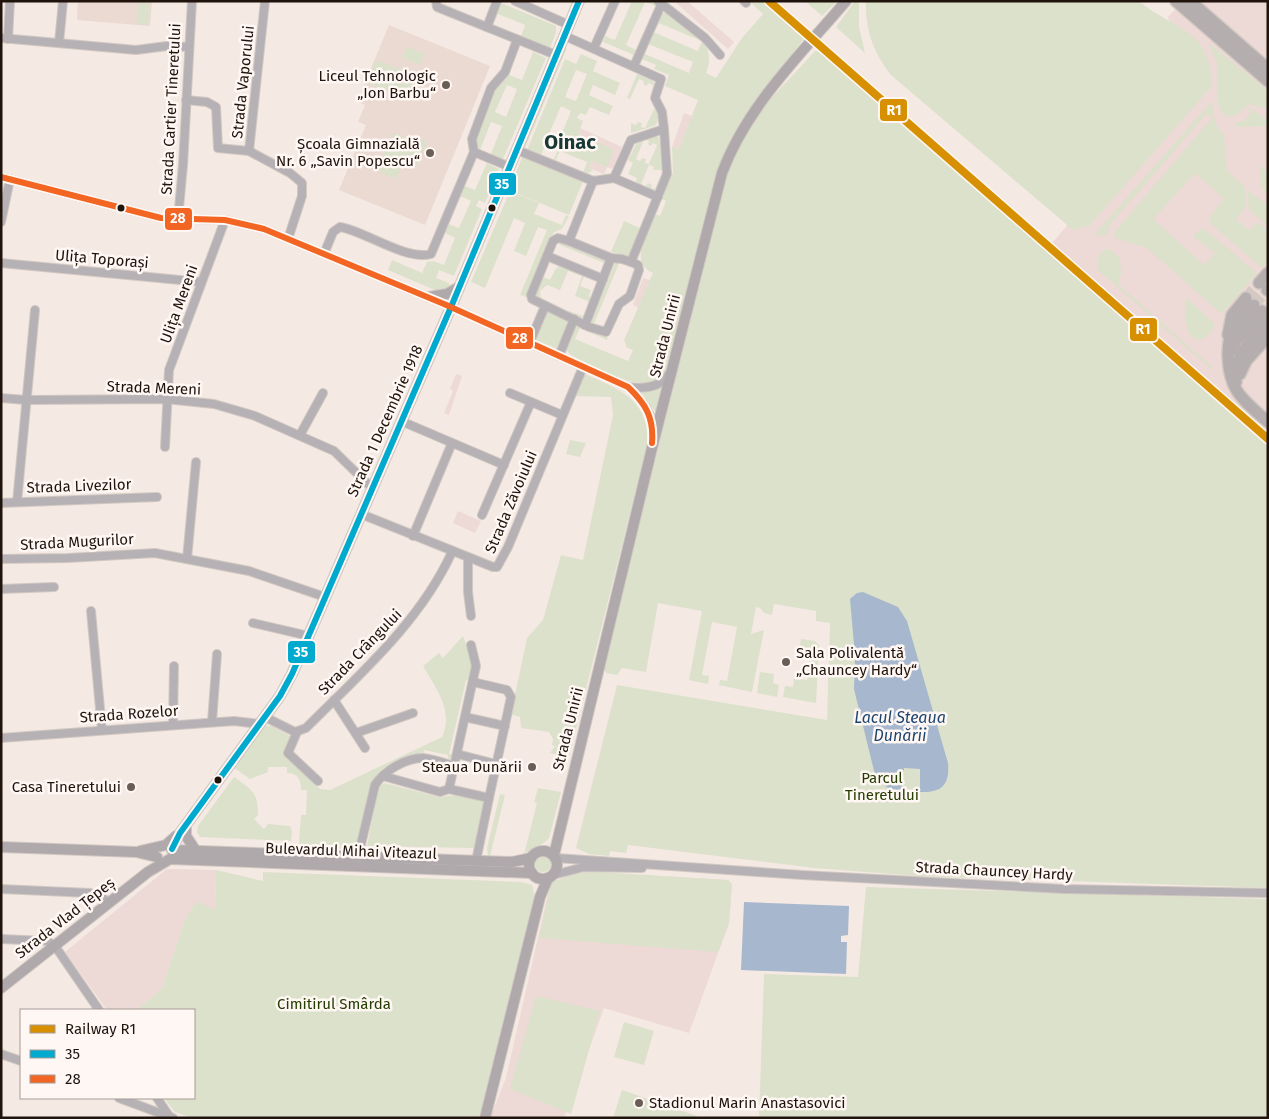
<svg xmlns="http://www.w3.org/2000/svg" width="1269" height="1119" font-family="'Fira Sans',sans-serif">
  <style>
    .industrial { fill: #edd9d5 }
    .education { fill: #ebdad2 }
    .green { fill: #dce1cb; fill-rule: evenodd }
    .water { fill: #a7b8ce }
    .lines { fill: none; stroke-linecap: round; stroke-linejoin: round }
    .highway-tunnel { stroke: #d5c9c3; stroke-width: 11; stroke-dasharray: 11 5.5; stroke-linecap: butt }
    .minor-casing { stroke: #d1c8c2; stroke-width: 10 }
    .major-casing { stroke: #d1c8c2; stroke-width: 12 }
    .highway-casing { stroke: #d1c8c2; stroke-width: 14 }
    .minor { stroke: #b6b1b4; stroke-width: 8 }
    .major { stroke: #afa9ac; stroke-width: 10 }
    .highway { stroke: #b5aeaf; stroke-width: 11 }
    .bus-1-casing { stroke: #fff7f3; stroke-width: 10 }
    .bus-2-casing { stroke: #fff7f3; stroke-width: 10 }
    .bus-1 { stroke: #00a9ce; stroke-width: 6 }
    .bus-2 { stroke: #f26522; stroke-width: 6 }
    .rail-1-casing { stroke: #fff7f3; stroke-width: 11 }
    .rail-1 { stroke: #d79002; stroke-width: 8 }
    .poi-dot { fill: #6a5e57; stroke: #fff7f3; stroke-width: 2 }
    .bus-dot { fill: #1f130c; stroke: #fff7f3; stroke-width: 2 }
    .labels { text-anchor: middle; stroke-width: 5; stroke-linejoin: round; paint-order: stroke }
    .poi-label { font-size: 15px; fill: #1f130c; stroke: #fff7f3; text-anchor: end }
    .street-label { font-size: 15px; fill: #1f130c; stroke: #fff7f3 }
    .park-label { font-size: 15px; fill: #243d00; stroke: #fff7f3 }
    .water-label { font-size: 16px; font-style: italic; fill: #1b4471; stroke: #fff7f3 }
    .district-label { font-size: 20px; font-weight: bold; fill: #173834; stroke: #fff7f3 }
    .line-badge { stroke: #fff7f3; stroke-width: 2 }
    .badge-label { font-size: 14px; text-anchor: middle; font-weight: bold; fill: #fff }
  </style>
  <rect width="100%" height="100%" fill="#f5e9e3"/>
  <!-- industrial -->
  <g class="industrial">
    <polygon points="674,1 687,1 734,42 728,49"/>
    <polygon points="1183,1 1268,1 1268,447 1046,250 1191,82 1168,17"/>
    <polygon points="684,113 692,116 679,149 672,147"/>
    <polygon points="580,128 622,147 613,169 607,167 604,174 589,168 592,161 577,134"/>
    <polygon points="643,278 650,280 639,308 633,305"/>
    <polygon points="456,374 462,376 449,415 444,413 453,391 450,389"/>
    <polygon points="458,511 481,521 475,533 453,523"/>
    <polygon points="167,869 216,870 215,911 197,902 186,917 162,989 136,1010 107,1010 65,952"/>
    <polygon points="587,872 728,880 732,884 729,923 689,1033 604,1008 564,1118 490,1118 506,1078 550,885 568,875"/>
  </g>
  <!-- education -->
  <g class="education">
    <polygon points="78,1 152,1 150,26 77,20"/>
    <polygon points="389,25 490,66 425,225 339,190 366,125 358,122 365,105 357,102"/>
  </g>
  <!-- green -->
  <g class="green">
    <polygon points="632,1 650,1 656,4 655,6 645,2 626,45 636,50 634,55 603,42 605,36 615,40"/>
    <path d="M749 1H764L805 37 744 117 721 160 665 372C642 399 596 367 571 355L566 350 575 328 580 326 608 338 607 340 580 328 575 339 628 361 633 350 627 348 624 340 653 273C628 263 648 232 655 214L660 216 666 201 662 199 673 172 672 147 679 149 698 100 665 86 669 75 654 69 656 65 639 58 645 54 689 73 693 62 648 44 653 32 698 51 702 41 656 22 659 15 667 12C688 28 719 41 706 73L716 78 742 38 763 14Z"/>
    <polygon points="805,1 837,1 822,16"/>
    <polygon points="855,1 859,1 859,27 865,53 836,27"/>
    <path d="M866 1H1139C1175 31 1211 28 1212 86L1089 226 1073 230 891 75C873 52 865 30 866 1Z"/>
    <polygon points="139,2 150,3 148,25 137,24"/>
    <polygon points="499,2 556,26 556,32 549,51 520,39 525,25 498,14 493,25 490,23"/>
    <path d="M1209 43 1268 91V109L1249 104 1235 116C1210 121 1219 80 1217 65 1216 57 1210 50 1209 43Z"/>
    <polygon points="407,47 425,54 420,65 402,58"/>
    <polygon points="567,48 525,148 524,144 564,50"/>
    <polygon points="818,48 1268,447 1268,888 918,876 814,868 628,845 626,853 610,851 609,856 589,854 576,848 617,685 827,720 830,623 816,621 816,611 774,604 772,615 764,613 760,608 756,607 751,634 764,630 752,692 719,685 720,680 727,681 737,627 712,622 702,675 709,676 708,684 689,680 702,611 658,603 646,672 622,668 617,675 606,673 604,668 726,173 741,141 763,107"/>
    <path d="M533 52 546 58 503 159 491 154 502 126 491 122 480 150 474 140 496 85 507 74 522 80ZM507 85 517 89 506 117 495 112Z"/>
    <path d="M581 54 597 61 593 71 620 83 615 95 593 85 589 95 613 106 609 115 590 107 586 115 580 113 577 118 583 121 578 134 614 150 607 167 592 161 589 168 593 170 587 174 583 173 587 162 560 151 555 161H553L558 150 556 148 557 145 547 140 541 155 527 150 565 59 576 64ZM576 70 587 74 576 101 565 97ZM561 106 571 111 560 138 549 134Z"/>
    <polygon points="376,60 416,76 407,98 367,83"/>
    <polygon points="637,74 652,80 655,85 652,91 653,85 648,83 647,86 643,84 644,81 639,79 630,99 627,98"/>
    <polygon points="1212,101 1215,123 1224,135 1227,171 1245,187 1245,208 1236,219 1249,230 1258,222 1268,230 1268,261 1262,268 1209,222 1210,216 1224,199 1195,173 1153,219 1204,265 1215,253 1195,238 1194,235 1203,228 1257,273 1222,314 1147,248 1115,238 1114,233 1212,118 1207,113 1111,223 1106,236 1094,235"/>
    <polygon points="1251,108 1268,121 1268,126 1236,127 1236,122 1244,121 1252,111 1246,110"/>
    <path d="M654 109C659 113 660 122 654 126L631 133V123L636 125 638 122 642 123 641 127 645 128Z"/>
    <polygon points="393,132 412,141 414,137 427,142 416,168 403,163 396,179 377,171"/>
    <path d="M655 136 659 138 664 174 655 191 635 184 637 178 628 174 633 163 628 160 637 142ZM644 139 649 141 648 144 651 146 653 143 657 145 649 164 645 163 646 159 642 158 640 161 636 159ZM649 165 654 167 653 170H663L655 189 651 188 652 185 648 183 646 186 641 184Z"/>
    <polygon points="523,155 583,181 569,215 509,190"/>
    <polygon points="487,163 499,169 485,203 479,200 476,206 482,209 454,276 439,270 436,278 449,283 449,287 442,290 435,290 388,270 392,260 422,273 427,262 433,261 444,265 455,238 445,233 448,224 459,228 471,201 460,196 464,186 475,190"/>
    <polygon points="1260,165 1268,172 1268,193 1261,188"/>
    <polygon points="510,191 539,203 534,214 562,225 566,215 569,216 562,229 554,232 526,297 520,295 547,230 538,227 526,256 514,251 525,223 514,218 485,288 471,282"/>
    <polygon points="1248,191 1268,205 1268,226 1249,210"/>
    <polygon points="624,221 642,229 631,257 611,252"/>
    <polygon points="562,241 606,258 604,263 560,245"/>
    <polygon points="1110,249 1120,258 1121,274 1118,284 1212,367 1211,369 1097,269 1098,257 1104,250"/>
    <polygon points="616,260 620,261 593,326 590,324"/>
    <polygon points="559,266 585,274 580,286 591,290 589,295 592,302 587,316 579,318 567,314 569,311 583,316 587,312 588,301 575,296 582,276 568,271 560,290 547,285 540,291 541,299 554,305 553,308 533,299 541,276 550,280 555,270"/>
    <path d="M1186 298 1215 324C1212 334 1198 347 1189 333 1185 326 1184 305 1186 298Z"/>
    <polygon points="548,310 570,320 558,349 534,339 544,312"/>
    <path d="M585 374C619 390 647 397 648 441L569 757 550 753 555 746 552 745 553 739 549 732 521 728 520 717 511 714 527 638 543 620 561 555 583 560 613 415 611 397 574 396Z"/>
    <polygon points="660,386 663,388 656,413 642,393"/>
    <polygon points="570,440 586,443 580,457 566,454"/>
    <path d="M463 636 473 663 471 680H466L449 754 454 755 453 757 448 759V755L424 750 423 755C401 757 377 765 370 788L355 849 302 847 299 843 301 815H306L307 790H301C301 780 298 773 287 773V767H268V772L250 779 234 768 264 726H272L292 737 285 748 286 754 320 789 330 790 442 737C454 710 436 689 423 666L439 653 443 658Z"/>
    <polygon points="801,639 815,641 819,645 816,703 783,697 785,686 793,687 794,678 807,680 812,652 799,649"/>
    <polygon points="760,672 774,674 773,683 779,685 777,697 757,693"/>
    <path d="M234 777C252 790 258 792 258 815L254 819 264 829 268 824 290 826 292 831 291 841 200 837 197 832 198 826Z"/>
    <polygon points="384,783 439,797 458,795 483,801 484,812 475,848 367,846 378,788"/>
    <path d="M538 788 561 792 549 838C543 846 532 847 524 854L537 803 534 802Z"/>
    <polygon points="500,794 505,795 490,856 488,855 487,848"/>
    <circle cx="543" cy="864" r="8"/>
    <polygon points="216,870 263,881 263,872 521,882 532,885 535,898 484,1103 478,1118 192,1118 175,1112 164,1098 194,1098 194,1010 136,1010 162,989 186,917 197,901 215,910"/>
    <polygon points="599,872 728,880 732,884 729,923 718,952 539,938 552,882 577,873"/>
    <polygon points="866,887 1268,899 1268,1118 759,1118 764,974 858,977"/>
    <polygon points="536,996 600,1011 571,1114 510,1089"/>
    <polygon points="624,1022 654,1031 644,1065 614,1057"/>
    <polygon points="622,1090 697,1116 697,1118 613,1118"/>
  </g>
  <!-- water -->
  <g class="water">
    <path d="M863 592 898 607 907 621 948 763C950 786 941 793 920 792V769L904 768 902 791H892L876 779 854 689 855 656 850 599 857 593Z"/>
    <polygon points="744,902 849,906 848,935 841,936 841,942 847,942 846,974 741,970"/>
  </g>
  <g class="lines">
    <!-- highway-tunnel -->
    <g class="highway-tunnel">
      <polyline points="1246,298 1259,283"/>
      <polyline points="1254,305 1267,290"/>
    </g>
    <defs>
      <g id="minor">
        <polyline points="436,1 437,7 556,55"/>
        <polyline points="515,1 569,25"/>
        <polyline points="658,1 705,38 720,55"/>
        <polyline points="744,1 746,3"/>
        <polyline points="487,27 497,1"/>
        <polyline points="565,36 661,79 655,98 662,112 664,129 631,140 614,178"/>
        <polyline points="1,38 136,50 167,46 188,47"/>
        <polyline points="8,39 10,1"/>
        <polyline points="59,43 63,1"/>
        <polyline points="594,48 615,1"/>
        <polyline points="634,66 662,3"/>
        <polyline points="186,100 207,102 216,107 218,148 249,151 265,1"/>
        <polyline points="517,150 593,181 614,178 658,197"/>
        <polyline points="249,151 290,173 302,183 302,196 288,239"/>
        <polyline points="474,152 510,167"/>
        <path d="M1 177 161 218 225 220 264 229 444 304 628 387C643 401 653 413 653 433"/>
        <polyline points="593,181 569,241 558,238 553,241 531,295 532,299 589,327 606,332 619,304 630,296 639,270 638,265 631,262"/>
        <polyline points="178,219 183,165 192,1"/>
        <polyline points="1,222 10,179"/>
        <polyline points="569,241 611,258 622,259 631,262 667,174 664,129"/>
        <path d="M324 254 333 232 340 227C365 231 406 261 431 254L474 152 472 139 491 88 505 72 517 40"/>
        <polyline points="547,256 603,279"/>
        <polyline points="1,263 201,282"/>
        <polyline points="585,325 611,258"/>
        <polyline points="530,342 545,306"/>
        <polyline points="559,356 574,319"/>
        <path d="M628 387C643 389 660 388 669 374"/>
        <polyline points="510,393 562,415"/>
        <polyline points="1,398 26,400 166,399 214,404 255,416 334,451 372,488"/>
        <polyline points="401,421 504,465"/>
        <polyline points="300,435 323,393"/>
        <polyline points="165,447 169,370 225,220"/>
        <polyline points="17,502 35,310"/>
        <polyline points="1,503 157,497"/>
        <polyline points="361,514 493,567 497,567 508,547 583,367"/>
        <polyline points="482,515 531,402"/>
        <polyline points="413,536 452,443"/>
        <polyline points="468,558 468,592 471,616"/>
        <polyline points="1,559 68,558 155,553 249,571 325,597"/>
        <polyline points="187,559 196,462"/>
        <polyline points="1,589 54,587"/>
        <polyline points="91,611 102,730"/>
        <polyline points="253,623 309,636"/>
        <polyline points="473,682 507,690 511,697 489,798"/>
        <polyline points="334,700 365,748"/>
        <path d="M265 717 295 732 306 728C360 674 420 622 452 552"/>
        <polyline points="465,717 505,726"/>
        <polyline points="212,722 217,654"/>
        <polyline points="173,725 174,666"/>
        <polyline points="297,732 288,753 318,781"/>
        <polyline points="356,733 413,713"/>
        <polyline points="1,738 234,721 259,724"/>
        <polyline points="457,754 496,764"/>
        <polyline points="383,776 440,792 449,789 476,666 471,645"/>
        <polyline points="449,789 489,798 476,861"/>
        <path d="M358 857 375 785C384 771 405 758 423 758 433 759 444 763 454 766"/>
        <polyline points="556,858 802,875 1063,889 1268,893"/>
        <polyline points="553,875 584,867 642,868"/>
        <polyline points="1,889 90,893 98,895 110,903"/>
        <polyline points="1,939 47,941 55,946 99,1010"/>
        <polyline points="1,1054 21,1061"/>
        <polyline points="119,1098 173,1118"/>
        <polyline points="157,1098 169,1116"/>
      </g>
      <g id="major">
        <polyline points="429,297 447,294 459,287"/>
        <polyline points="186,825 186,836 196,851"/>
        <polyline points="1,847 136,852 157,857"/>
        <polyline points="172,849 180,833 280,696 292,674 451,307 579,1"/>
        <polyline points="172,850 512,862 531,858"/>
        <circle cx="543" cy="865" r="14"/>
        <polyline points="140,851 166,845 176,836"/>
        <path d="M554 855 652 448 722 173C747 106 800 55 846 1"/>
        <polyline points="1,988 148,872 170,859 532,873"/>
        <polyline points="485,1118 540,897 548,878"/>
      </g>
      <g id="highway">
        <polyline points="1176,1 1268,81"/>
        <polyline points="1190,1 1268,69"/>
        <polyline points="1259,283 1268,273"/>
        <polyline points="1267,290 1268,289"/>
        <path d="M1254 305C1247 312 1239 320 1234 328 1229 336 1228 346 1228 355 1229 391 1242 399 1268 422"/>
        <polyline points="1228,335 1232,315 1246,298"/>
        <polyline points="1231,351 1236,341 1262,311"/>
        <polyline points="1240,374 1246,361 1268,336"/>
        <path d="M1236 382C1233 356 1252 339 1268 320"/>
      </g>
    </defs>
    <!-- minor casing -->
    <use href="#minor" class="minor-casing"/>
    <!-- major casing -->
    <use href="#major" class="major-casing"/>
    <!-- highway casing -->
    <use href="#highway" class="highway-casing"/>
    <!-- minor -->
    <use href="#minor" class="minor"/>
    <!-- major -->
    <use href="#major" class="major"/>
    <!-- highway -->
    <use href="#highway" class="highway"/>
    <defs>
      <polyline id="bus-1" points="172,849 180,833 280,696 292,674 451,307 579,1"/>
      <path id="bus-2" d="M1 177 161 218 225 220 264 229 444 304 628 387C646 404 654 418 652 443"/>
    </defs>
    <!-- bus-1 casing -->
    <use href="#bus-1" class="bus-1-casing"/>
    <!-- bus-2 casing -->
    <use href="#bus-2" class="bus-2-casing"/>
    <!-- bus-1 -->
    <use href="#bus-1" class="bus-1"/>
    <!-- bus-2 -->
    <use href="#bus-2" class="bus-2"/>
    <defs>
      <polyline id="rail-1" points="769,1 1268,439"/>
    </defs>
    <!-- rail-1 casing -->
    <use href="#rail-1" class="rail-1-casing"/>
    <!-- rail-1 -->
    <use href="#rail-1" class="rail-1"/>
  </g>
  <!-- markers -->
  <g class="poi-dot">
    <circle cx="446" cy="85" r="5"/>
    <circle cx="430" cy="153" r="5"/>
    <circle cx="786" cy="662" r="5"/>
    <circle cx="532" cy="767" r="5"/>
    <circle cx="131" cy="787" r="5"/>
    <circle cx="639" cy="1103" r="5"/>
  </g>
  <g class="bus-dot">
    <circle cx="121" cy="208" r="4.5"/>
    <circle cx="492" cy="208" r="4.5"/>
    <circle cx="218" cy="780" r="4.5"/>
  </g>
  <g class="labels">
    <!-- poi labels -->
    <g class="poi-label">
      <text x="436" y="81">Liceul Tehnologic<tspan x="436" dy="17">„Ion Barbu“</tspan></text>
      <text x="420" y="149">Școala Gimnazială<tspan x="420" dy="17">Nr. 6 „Savin Popescu“</tspan></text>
      <text x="796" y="658" text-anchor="start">Sala Polivalentă<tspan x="796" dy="17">„Chauncey Hardy“</tspan></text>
      <text x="522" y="772">Steaua Dunării</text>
      <text x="121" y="792">Casa Tineretului</text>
      <text x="649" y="1108" text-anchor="start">Stadionul Marin Anastasovici</text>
    </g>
    <!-- street labels -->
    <g class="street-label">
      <text transform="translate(243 82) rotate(-84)" y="5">Strada Vaporului</text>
      <text transform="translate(171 109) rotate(-87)" y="5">Strada Cartier Tineretului</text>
      <text transform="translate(102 259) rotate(5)" y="5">Ulița Toporași</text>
      <text transform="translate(179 304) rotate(-70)" y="5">Ulița Mereni</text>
      <text transform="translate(665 336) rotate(-76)" y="5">Strada Unirii</text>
      <text transform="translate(154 388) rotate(2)" y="5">Strada Mereni</text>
      <text transform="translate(385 421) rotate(-66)" y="5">Strada 1 Decembrie 1918</text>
      <text transform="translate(79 486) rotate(-2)" y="5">Strada Livezilor</text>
      <text transform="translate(511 502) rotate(-67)" y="5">Strada Zăvoiului</text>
      <text transform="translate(77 542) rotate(-3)" y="5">Strada Mugurilor</text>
      <text transform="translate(360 652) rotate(-46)" y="5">Strada Crângului</text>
      <text transform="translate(129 714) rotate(-4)" y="5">Strada Rozelor</text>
      <text transform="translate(568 729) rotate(-76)" y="5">Strada Unirii</text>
      <text transform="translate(351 851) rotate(2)" y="5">Bulevardul Mihai Viteazul</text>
      <text transform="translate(994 871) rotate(3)" y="5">Strada Chauncey Hardy</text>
      <text transform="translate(65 918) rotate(-38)" y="5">Strada Vlad Țepeș</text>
    </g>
    <!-- park labels -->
    <g class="park-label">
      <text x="882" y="783">Parcul<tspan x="882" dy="17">Tineretului</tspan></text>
      <text x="334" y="1009">Cimitirul Smârda</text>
    </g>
    <!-- water labels -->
    <g class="water-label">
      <text x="900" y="723">Lacul Steaua<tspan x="900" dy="18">Dunării</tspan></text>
    </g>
    <!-- district labels -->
    <g class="district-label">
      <text x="570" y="149">Oinac</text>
    </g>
  </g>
  <g class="line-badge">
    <rect x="879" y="98" width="29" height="24" rx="5" fill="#d79002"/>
    <rect x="488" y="172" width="29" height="24" rx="5" fill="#00a9ce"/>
    <rect x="164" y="207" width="29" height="24" rx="5" fill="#f26522"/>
    <rect x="1129" y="317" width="29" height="25" rx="5" fill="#d79002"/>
    <rect x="505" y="326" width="29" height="24" rx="5" fill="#f26522"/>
    <rect x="287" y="640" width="29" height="24" rx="5" fill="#00a9ce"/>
  </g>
  <g class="badge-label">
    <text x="894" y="115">R1</text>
    <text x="502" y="189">35</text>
    <text x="178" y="223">28</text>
    <text x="1143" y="334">R1</text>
    <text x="520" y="343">28</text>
    <text x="301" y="657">35</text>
  </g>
  <!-- border -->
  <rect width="1269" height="1119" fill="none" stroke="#1f130c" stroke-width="5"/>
  <!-- legend -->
  <rect x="20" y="1009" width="175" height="90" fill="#fff7f3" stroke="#a59c97"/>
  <rect x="30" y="1025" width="25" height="8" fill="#d79002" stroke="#a59c97"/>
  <text x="65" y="1034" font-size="15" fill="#1f130c">Railway R1</text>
  <rect x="30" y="1050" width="25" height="8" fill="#00a9ce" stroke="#a59c97"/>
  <text x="65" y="1059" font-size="15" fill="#1f130c">35</text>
  <rect x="30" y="1075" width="25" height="8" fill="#f26522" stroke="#a59c97"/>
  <text x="65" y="1084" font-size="15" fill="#1f130c">28</text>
</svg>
